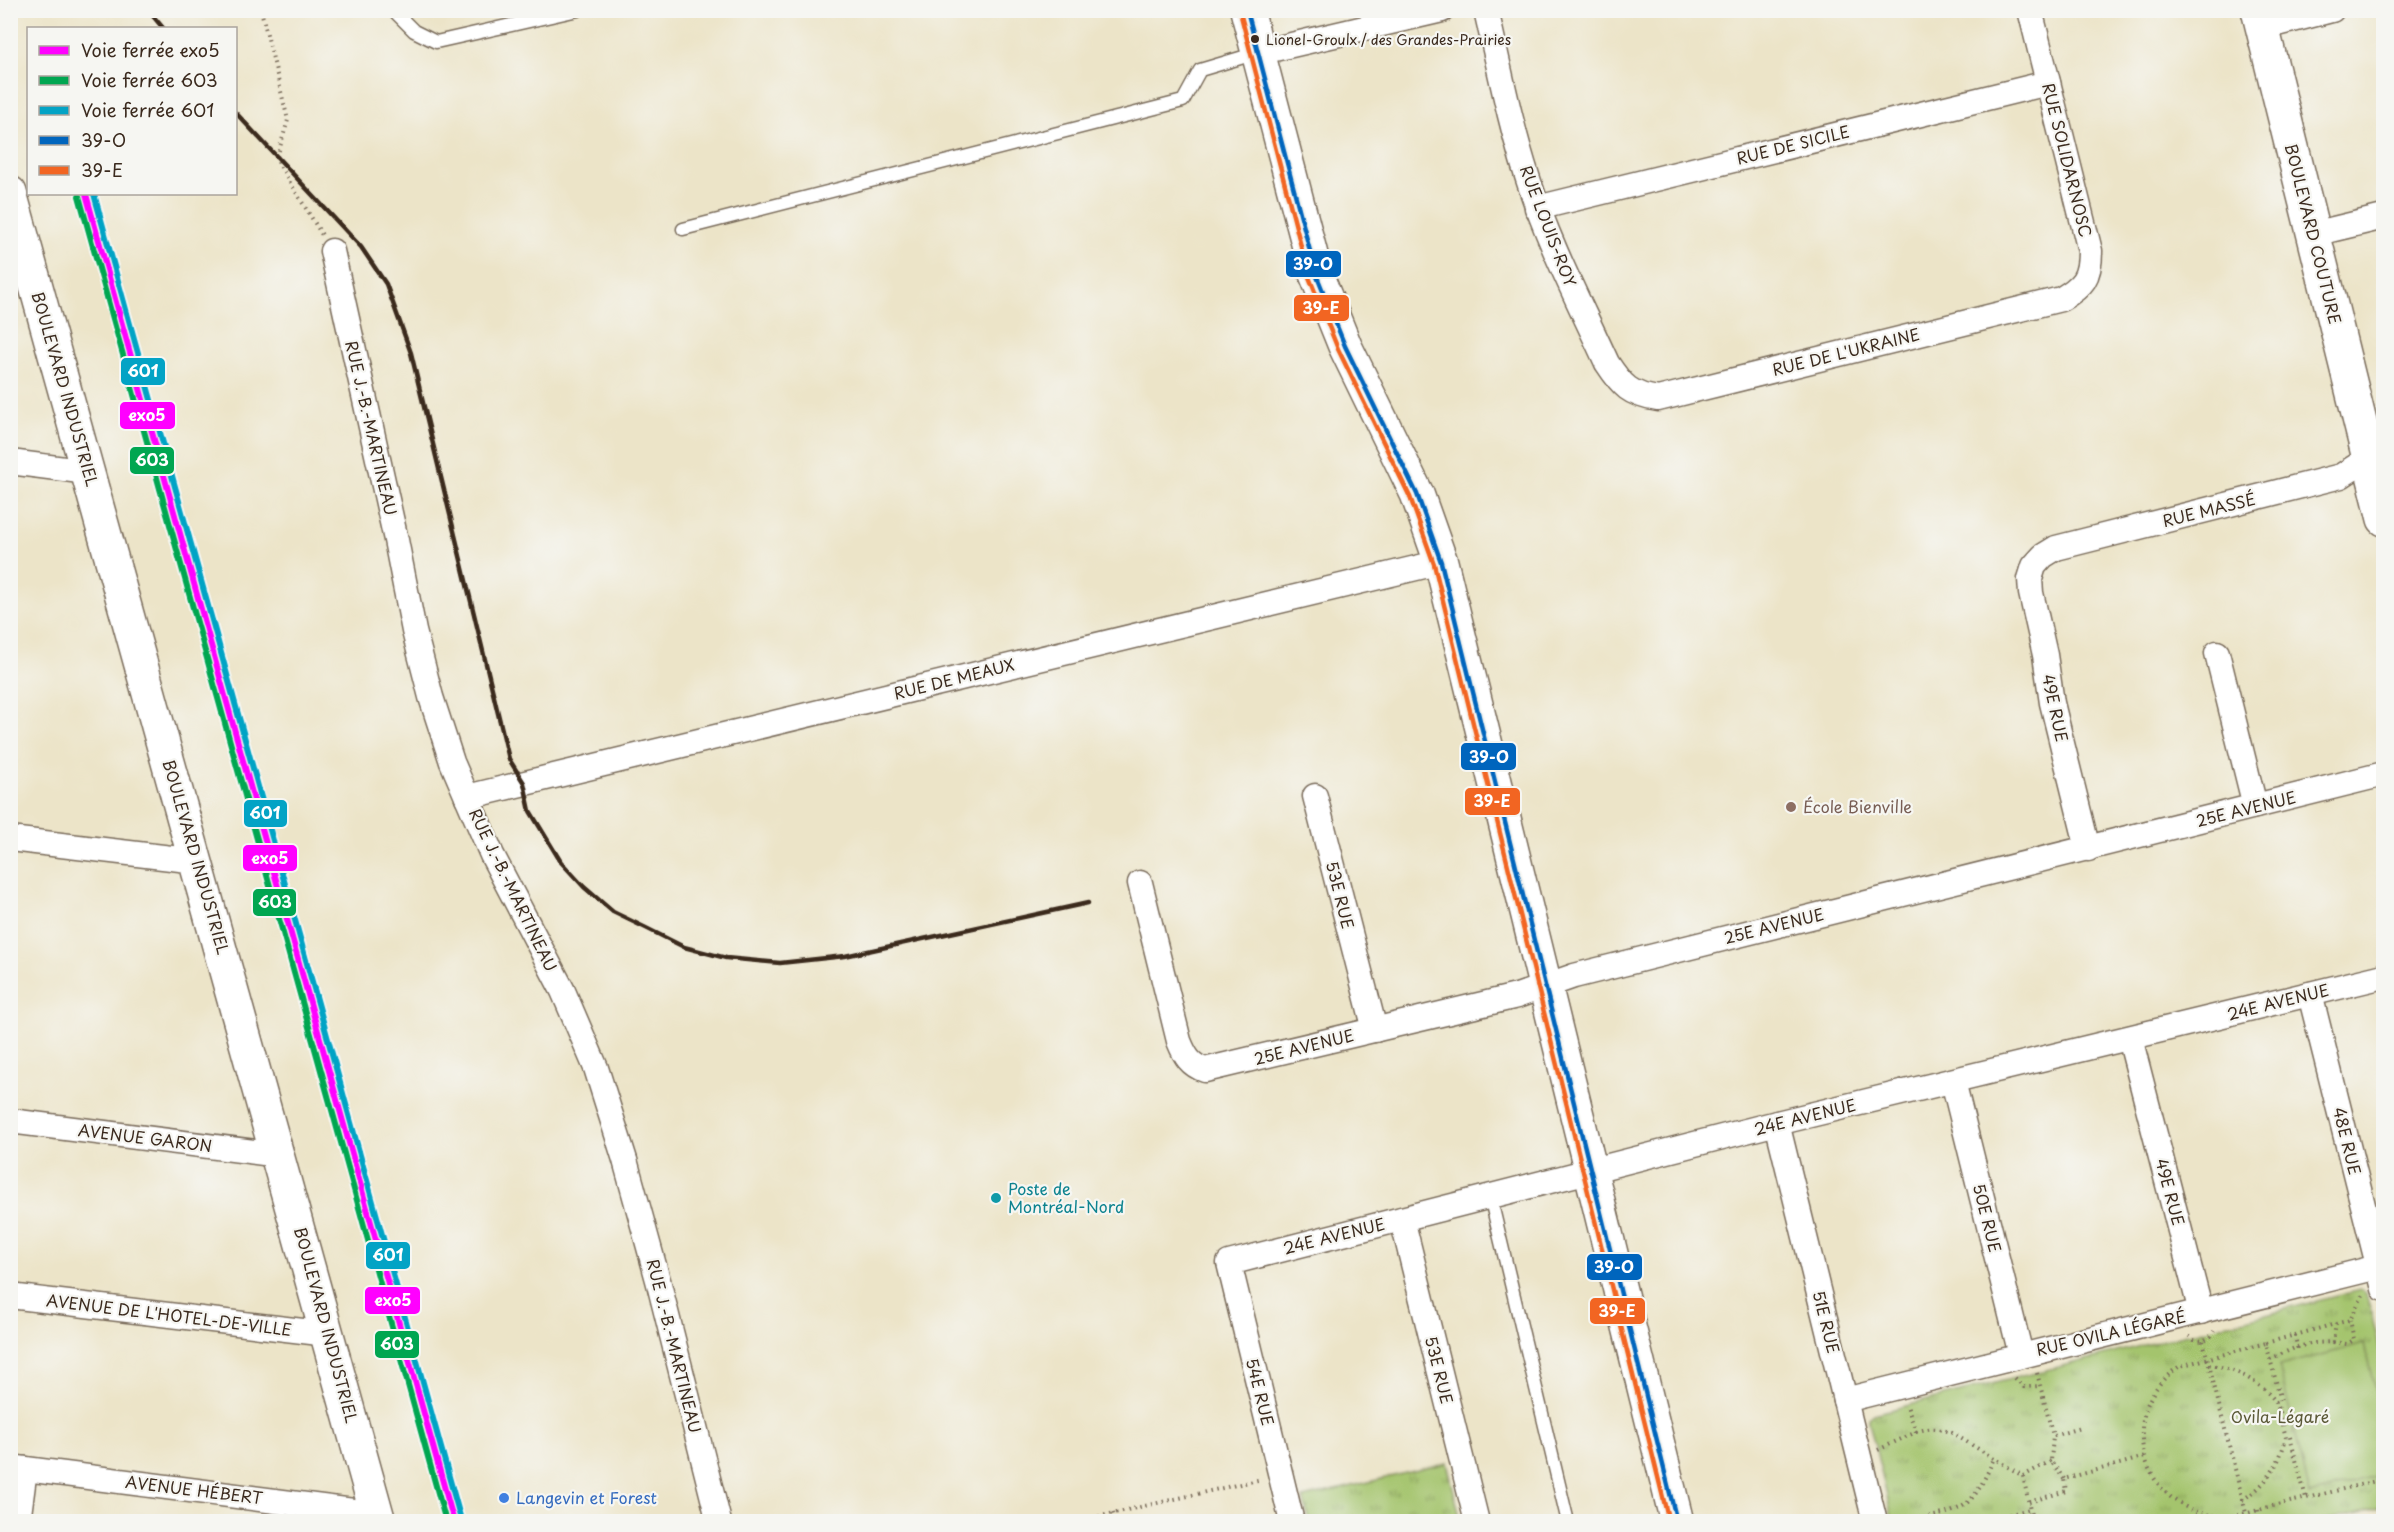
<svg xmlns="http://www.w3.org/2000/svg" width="2394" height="1532" font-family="'Playpen Sans',sans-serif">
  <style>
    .park { fill: url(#park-tufts); stroke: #707746; stroke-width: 1.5 }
    .pitch { fill: #a4c46d; stroke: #707746; stroke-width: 1.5 }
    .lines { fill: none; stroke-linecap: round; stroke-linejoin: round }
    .lane-casing { stroke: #796b5a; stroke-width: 15 }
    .street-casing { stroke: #796b5a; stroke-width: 27 }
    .secondary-casing { stroke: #796b5a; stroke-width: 36 }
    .path { stroke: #796b5a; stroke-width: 4; stroke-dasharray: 1.5 4.5; stroke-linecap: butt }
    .lane { stroke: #fff; stroke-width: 12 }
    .street { stroke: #fff; stroke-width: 24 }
    .secondary { stroke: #fff; stroke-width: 33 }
    .rail { stroke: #3b2a1e; stroke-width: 4.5 }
    .bus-1-casing { stroke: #f6f6f2; stroke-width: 9 }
    .bus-2-casing { stroke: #f6f6f2; stroke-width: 9 }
    .bus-1 { stroke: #0065bd; stroke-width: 4.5 }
    .bus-2 { stroke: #f26522; stroke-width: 4.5 }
    .rail-1-casing { stroke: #f6f6f2; stroke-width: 10 }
    .rail-2-casing { stroke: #f6f6f2; stroke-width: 10 }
    .rail-3-casing { stroke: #f6f6f2; stroke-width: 10 }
    .rail-1 { stroke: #f0f; stroke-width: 6 }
    .rail-2 { stroke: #00a651; stroke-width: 6 }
    .rail-3 { stroke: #03a3c5; stroke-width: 6 }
    .bus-dot { fill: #3b2a1e; stroke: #f6f6f2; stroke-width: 2 }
    .education-dot { fill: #8d6e63; stroke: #f6f6f2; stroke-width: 2 }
    .culture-dot { fill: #0f9aa8; stroke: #f6f6f2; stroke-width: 2 }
    .shop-dot { fill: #3f7fe0; stroke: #f6f6f2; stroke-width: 2 }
    .labels { text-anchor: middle; stroke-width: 4.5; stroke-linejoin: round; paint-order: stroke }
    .bus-label { font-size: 14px; fill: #3b2a1e; stroke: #f6f6f2; text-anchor: start }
    .street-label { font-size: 16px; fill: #3b2a1e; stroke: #f6f6f2 }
    .education-label { font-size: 16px; fill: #785e54; stroke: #f6f6f2; text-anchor: start }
    .culture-label { font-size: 16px; fill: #0d838f; stroke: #f6f6f2; text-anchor: start }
    .park-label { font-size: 16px; fill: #5a5836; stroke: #f6f6f2 }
    .shop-label { font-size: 16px; fill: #366cbe; stroke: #f6f6f2; text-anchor: start }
    .line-badge { stroke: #f6f6f2; stroke-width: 2 }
    .badge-label { font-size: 16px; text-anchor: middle; font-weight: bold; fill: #fff }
  </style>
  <defs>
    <pattern id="park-tufts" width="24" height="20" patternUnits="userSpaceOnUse" patternTransform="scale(1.5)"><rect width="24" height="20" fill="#a4c46d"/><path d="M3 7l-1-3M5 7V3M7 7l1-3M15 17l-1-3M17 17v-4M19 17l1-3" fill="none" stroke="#879f59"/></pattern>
  </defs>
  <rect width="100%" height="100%" fill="#f6f6f2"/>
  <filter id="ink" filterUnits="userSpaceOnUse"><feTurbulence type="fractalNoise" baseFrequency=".0167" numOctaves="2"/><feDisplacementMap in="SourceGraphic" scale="12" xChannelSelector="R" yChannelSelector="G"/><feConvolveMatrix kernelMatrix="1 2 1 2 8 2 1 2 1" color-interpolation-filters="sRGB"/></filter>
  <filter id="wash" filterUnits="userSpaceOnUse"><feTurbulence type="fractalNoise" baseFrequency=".008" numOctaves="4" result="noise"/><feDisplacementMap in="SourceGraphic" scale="24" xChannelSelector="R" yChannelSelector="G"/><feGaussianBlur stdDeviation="1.35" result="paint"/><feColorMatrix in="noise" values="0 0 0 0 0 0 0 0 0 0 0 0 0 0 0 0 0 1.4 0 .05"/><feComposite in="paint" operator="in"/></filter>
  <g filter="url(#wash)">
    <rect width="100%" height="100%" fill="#ece4c8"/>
    <!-- park -->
    <g class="park">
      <polygon points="2360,1290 2366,1293 2383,1362 2383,1506 2320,1522 1893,1521 1869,1422 1869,1418 1874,1414"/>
      <polygon points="1447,1463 1461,1521 1309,1521 1303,1498"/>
    </g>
    <!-- pitch -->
    <polygon class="pitch" points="2364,1344 2383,1424 2383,1475 2310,1494 2279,1366"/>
  </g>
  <g filter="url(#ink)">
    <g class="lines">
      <defs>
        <g id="lane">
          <polyline points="396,10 397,14 414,31 436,42 578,10"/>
          <polyline points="683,229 1183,101 1200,70 1257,53"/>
          <polyline points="1490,1196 1568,1522"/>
        </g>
        <g id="street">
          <path d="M1486 10C1499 66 1510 124 1528 179 1548 242 1579 302 1607 363 1622 386 1630 395 1658 399L2061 299C2083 286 2090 278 2090 251L2030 10"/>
          <polyline points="2262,28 2332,10"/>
          <polyline points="1257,53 1442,10"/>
          <polyline points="1537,208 2048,83"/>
          <polyline points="2313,234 2384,217"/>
          <polyline points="332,251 396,540 414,631 431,697 452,762 492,855 563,991 596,1068 625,1160 658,1280 719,1522"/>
          <polyline points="10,462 88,472"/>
          <polyline points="2217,653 2255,806"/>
          <polyline points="1315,796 1375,1030"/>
          <polyline points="467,797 1441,562"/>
          <polyline points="10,839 197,861"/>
          <polyline points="2088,849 2052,703 2045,655 2031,593 2030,579 2034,566 2043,556 2056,548 2341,476 2384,448"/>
          <path d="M1140 883 1179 1041C1185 1056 1190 1065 1205 1070L1517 996 1574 976 2384 774"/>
          <polyline points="2310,994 2384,1289"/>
          <polyline points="2130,1038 2201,1312"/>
          <polyline points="1953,1081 2021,1355"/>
          <polyline points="10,1121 279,1155"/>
          <polyline points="1777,1123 1875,1522"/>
          <polyline points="1402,1219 1477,1522"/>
          <polyline points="10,1296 328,1334"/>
          <polyline points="1845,1400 2378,1267"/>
          <polyline points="10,1467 377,1514"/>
          <polyline points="18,1522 25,1469"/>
          <polyline points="1292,1522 1229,1263 1777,1123 2384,976"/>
        </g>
        <g id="secondary">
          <polyline points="1247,10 1316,274 1345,346 1417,494 1441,562 1677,1522"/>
          <polyline points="2258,10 2384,519"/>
          <polyline points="10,193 379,1522"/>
        </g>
      </defs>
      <!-- lane casing -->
      <use href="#lane" class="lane-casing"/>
      <!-- street casing -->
      <use href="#street" class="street-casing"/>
      <!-- secondary casing -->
      <use href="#secondary" class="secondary-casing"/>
      <!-- path -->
      <g class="path">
        <polyline points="261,10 288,120 277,157 279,164 322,235"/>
        <polyline points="2295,1335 2297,1347 2315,1343 2333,1342 2336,1324"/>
        <polyline points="2189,1336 2194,1340 2203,1341 2211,1336 2214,1331"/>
        <polyline points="2203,1341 2246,1513"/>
        <polyline points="2333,1342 2347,1344 2354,1340 2350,1320"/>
        <polyline points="2266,1343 2350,1320 2363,1295"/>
        <polyline points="2270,1359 2297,1347"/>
        <path d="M2209 1365C2232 1367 2261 1382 2275 1401 2281 1410 2283 1427 2286 1438L2290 1437 2306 1498"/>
        <polyline points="2037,1373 2053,1436"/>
        <polyline points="2015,1378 2024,1387 2040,1386"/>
        <path d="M2276 1402 2281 1401 2266 1343 2180 1366C2155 1382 2140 1409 2142 1439 2144 1481 2177 1513 2218 1516 2236 1518 2255 1511 2272 1506 2309 1498 2346 1488 2384 1479"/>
        <path d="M1916 1432C1930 1427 1938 1428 1952 1433L2023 1476 2051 1461"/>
        <polyline points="1878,1450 1916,1432 1907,1406"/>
        <polyline points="2023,1476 2030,1509"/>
        <polyline points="2064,1479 2051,1461 2053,1436 2080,1428"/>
        <path d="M2242 1500C2267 1485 2279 1465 2286 1438"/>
        <polyline points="2029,1502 2066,1491 2064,1479 2145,1457"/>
        <polyline points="2258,1510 2260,1522"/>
        <polyline points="1113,1513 1115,1522"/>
        <polyline points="2236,1515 2238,1522"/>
        <polyline points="1075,1522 1262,1479"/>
        <path d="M1905 1522C1961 1510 1970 1515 1994 1458"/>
        <polyline points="1980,1522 2030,1509 2033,1522"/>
      </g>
      <!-- lane -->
      <use href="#lane" class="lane"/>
      <!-- street -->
      <use href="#street" class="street"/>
      <!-- secondary -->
      <use href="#secondary" class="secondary"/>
      <!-- rail -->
      <g class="rail">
        <polyline points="148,10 163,28"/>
        <polyline points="236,113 361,247 386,284 411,353 509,759 524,783 530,811 561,862 584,887 613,912 646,928 684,947 726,958 780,963 845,956 1088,903"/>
      </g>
      <defs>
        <polyline id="bus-1" points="1247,10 1316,274 1345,346 1417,494 1441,562 1677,1522"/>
        <polyline id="bus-2" points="1240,12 1309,277 1338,349 1410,497 1434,564 1669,1522"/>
      </defs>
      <!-- bus-1 casing -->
      <use href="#bus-1" class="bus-1-casing"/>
      <!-- bus-2 casing -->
      <use href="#bus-2" class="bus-2-casing"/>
      <!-- bus-1 -->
      <use href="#bus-1" class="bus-1"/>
      <!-- bus-2 -->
      <use href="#bus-2" class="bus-2"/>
      <defs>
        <polyline id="rail-1" points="86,194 454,1522"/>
        <polyline id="rail-2" points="79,196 446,1522"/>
        <polyline id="rail-3" points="94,194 461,1520"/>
      </defs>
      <!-- rail-1 casing -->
      <use href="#rail-1" class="rail-1-casing"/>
      <!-- rail-2 casing -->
      <use href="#rail-2" class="rail-2-casing"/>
      <!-- rail-3 casing -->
      <use href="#rail-3" class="rail-3-casing"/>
      <!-- rail-1 -->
      <use href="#rail-1" class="rail-1"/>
      <!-- rail-2 -->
      <use href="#rail-2" class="rail-2"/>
      <!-- rail-3 -->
      <use href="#rail-3" class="rail-3"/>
    </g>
  </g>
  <!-- markers -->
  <circle class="bus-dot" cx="1255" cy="39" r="5"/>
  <circle class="education-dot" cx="1791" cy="807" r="6"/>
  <circle class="culture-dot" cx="996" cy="1198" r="6"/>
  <circle class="shop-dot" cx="504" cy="1498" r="6"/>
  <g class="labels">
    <!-- bus labels -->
    <g class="bus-label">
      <text x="1266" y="45">Lionel-Groulx / des Grandes-Prairies</text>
    </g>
    <!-- street labels -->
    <g class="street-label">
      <text transform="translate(1793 145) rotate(-14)" y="6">RUE DE SICILE</text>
      <text transform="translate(2067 160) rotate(76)" y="6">RUE SOLIDARNOSC</text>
      <text transform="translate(1548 226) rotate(69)" y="6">RUE LOUIS-ROY</text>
      <text transform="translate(2313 234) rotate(76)" y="6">BOULEVARD COUTURE</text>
      <text transform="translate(1846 352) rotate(-14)" y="6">RUE DE L'UKRAINE</text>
      <text transform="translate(65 389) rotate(74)" y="6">BOULEVARD INDUSTRIEL</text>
      <text transform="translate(371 428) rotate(77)" y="6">RUE J.-B.-MARTINEAU</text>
      <text transform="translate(2209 510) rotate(-14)" y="6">RUE MASSÉ</text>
      <text transform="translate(954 679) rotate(-14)" y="6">RUE DE MEAUX</text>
      <text transform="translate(2055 708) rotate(78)" y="6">49E RUE</text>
      <text transform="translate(2246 809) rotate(-14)" y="6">25E AVENUE</text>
      <text transform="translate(196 857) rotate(74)" y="6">BOULEVARD INDUSTRIEL</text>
      <text transform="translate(513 890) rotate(64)" y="6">RUE J.-B.-MARTINEAU</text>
      <text transform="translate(1340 895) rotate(76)" y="6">53E RUE</text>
      <text transform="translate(1774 926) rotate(-14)" y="6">25E AVENUE</text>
      <text transform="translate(2278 1002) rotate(-14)" y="6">24E AVENUE</text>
      <text transform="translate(1304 1047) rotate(-14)" y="6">25E AVENUE</text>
      <text transform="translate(1805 1117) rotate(-14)" y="6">24E AVENUE</text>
      <text transform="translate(145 1138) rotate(7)" y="6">AVENUE GARON</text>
      <text transform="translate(2347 1141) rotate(76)" y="6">48E RUE</text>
      <text transform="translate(2170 1192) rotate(75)" y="6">49E RUE</text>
      <text transform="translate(1987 1218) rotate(76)" y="6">50E RUE</text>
      <text transform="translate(1334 1236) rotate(-14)" y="6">24E AVENUE</text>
      <text transform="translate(169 1315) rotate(7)" y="6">AVENUE DE L'HOTEL-DE-VILLE</text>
      <text transform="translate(1826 1322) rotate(76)" y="6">51E RUE</text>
      <text transform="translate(326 1325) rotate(75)" y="6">BOULEVARD INDUSTRIEL</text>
      <text transform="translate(2111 1333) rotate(-13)" y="6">RUE OVILA LÉGARÉ</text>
      <text transform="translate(674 1346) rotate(76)" y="6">RUE J.-B.-MARTINEAU</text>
      <text transform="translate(1439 1370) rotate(76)" y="6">53E RUE</text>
      <text transform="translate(1260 1392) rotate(76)" y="6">54E RUE</text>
      <text transform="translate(194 1490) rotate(7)" y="6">AVENUE HÉBERT</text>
    </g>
    <!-- education labels -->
    <g class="education-label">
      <text x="1803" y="813">École Bienville</text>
    </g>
    <!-- culture labels -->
    <g class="culture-label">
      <text x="1008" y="1195">Poste de<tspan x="1008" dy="18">Montréal-Nord</tspan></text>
    </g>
    <!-- park labels -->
    <g class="park-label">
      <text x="2280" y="1423">Ovila-Légaré</text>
    </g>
    <!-- shop labels -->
    <g class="shop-label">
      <text x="516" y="1504">Langevin et Forest</text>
    </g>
  </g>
  <g class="line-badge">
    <rect x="1285" y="250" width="57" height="28" rx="6" fill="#0065bd"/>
    <rect x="1293" y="294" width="57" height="28" rx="6" fill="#f26522"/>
    <rect x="120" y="357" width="46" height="29" rx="6" fill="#03a3c5"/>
    <rect x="119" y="401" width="57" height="29" rx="6" fill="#f0f"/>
    <rect x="129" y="446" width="46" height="29" rx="6" fill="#00a651"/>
    <rect x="1460" y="742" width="57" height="29" rx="6" fill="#0065bd"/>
    <rect x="1464" y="787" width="57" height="29" rx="6" fill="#f26522"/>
    <rect x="243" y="799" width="45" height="29" rx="6" fill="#03a3c5"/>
    <rect x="242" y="844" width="56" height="28" rx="6" fill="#f0f"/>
    <rect x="252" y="888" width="45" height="29" rx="6" fill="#00a651"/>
    <rect x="365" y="1241" width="46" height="29" rx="6" fill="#03a3c5"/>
    <rect x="1586" y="1253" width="57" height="28" rx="6" fill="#0065bd"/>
    <rect x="364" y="1286" width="57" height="29" rx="6" fill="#f0f"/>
    <rect x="1589" y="1297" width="57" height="28" rx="6" fill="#f26522"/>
    <rect x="374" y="1330" width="46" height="29" rx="6" fill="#00a651"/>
  </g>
  <g class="badge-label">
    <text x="1313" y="270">39-O</text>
    <text x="1321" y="314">39-E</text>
    <text x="143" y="377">601</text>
    <text x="147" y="421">exo5</text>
    <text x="152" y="466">603</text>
    <text x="1489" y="763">39-O</text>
    <text x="1492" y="807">39-E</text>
    <text x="265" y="819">601</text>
    <text x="270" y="864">exo5</text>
    <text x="275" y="908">603</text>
    <text x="388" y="1261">601</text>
    <text x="1614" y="1273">39-O</text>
    <text x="393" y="1306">exo5</text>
    <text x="1617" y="1317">39-E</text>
    <text x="397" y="1350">603</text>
  </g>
  <!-- margin -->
  <rect width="2394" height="1532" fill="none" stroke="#f6f6f2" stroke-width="36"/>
  <!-- legend -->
  <rect x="27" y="27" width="210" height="168" fill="#f6f6f2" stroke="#aba49d" stroke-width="1.5"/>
  <rect x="39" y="46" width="30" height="9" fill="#ff00ff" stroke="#aba49d" stroke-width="1.5"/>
  <text x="81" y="57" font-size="18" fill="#3b2a1e">Voie ferrée exo5</text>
  <rect x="39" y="76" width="30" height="9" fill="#00a651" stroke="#aba49d" stroke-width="1.5"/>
  <text x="81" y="87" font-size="18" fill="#3b2a1e">Voie ferrée 603</text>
  <rect x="39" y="106" width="30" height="9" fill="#03a3c5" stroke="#aba49d" stroke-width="1.5"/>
  <text x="81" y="117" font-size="18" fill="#3b2a1e">Voie ferrée 601</text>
  <rect x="39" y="136" width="30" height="9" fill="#0065bd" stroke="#aba49d" stroke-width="1.5"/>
  <text x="81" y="147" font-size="18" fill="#3b2a1e">39-O</text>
  <rect x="39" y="166" width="30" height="9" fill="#f26522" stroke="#aba49d" stroke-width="1.5"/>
  <text x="81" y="177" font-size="18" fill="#3b2a1e">39-E</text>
</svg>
